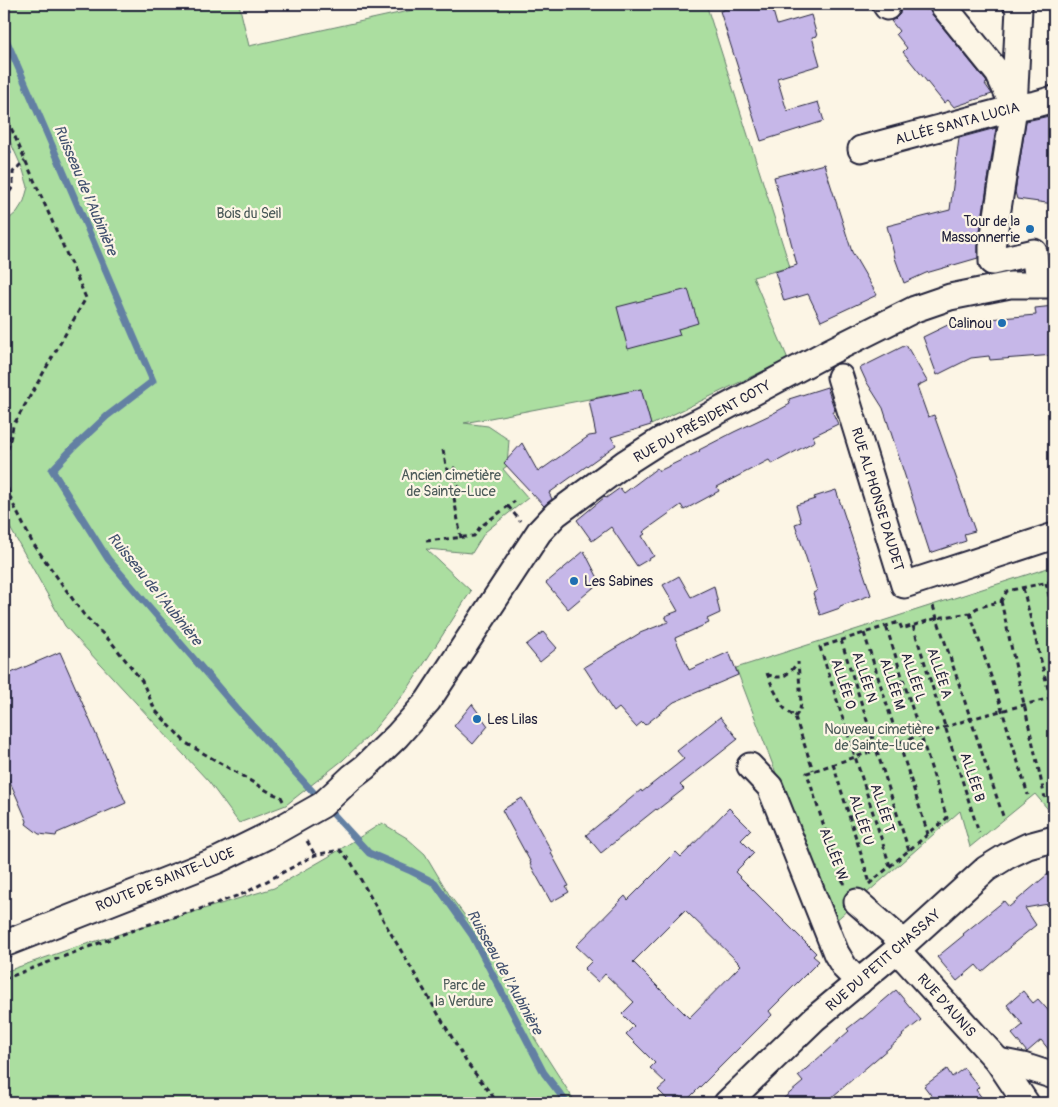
<svg xmlns="http://www.w3.org/2000/svg" width="1058" height="1107" font-family="Pangolin,sans-serif">
  <style>
    .green { fill: #abdea0; stroke: #66806e }
    .water { fill: #8ebee9; stroke: #6380a3 }
    .lines { fill: none; stroke-linecap: round; stroke-linejoin: round }
    .stream { stroke: #6380a3; stroke-width: 7 }
    .building { fill: #c6b7e8; stroke: #22223b; fill-rule: evenodd }
    .minor-casing { stroke: #22223b; stroke-width: 29 }
    .path { stroke: #22223b; stroke-width: 3; stroke-dasharray: 5 4; stroke-linecap: butt }
    .minor { stroke: #fcf5e5; stroke-width: 25 }
    .poi-dot { fill: #1f6fb2; stroke: #fcf5e5; stroke-width: 2 }
    .labels { text-anchor: middle; stroke-width: 4.5; stroke-linejoin: round; paint-order: stroke }
    .street-label { font-size: 14px; fill: #22223b; stroke: #fcf5e5 }
    .park-label { font-size: 14px; fill: #4b5a59; stroke: #fcf5e5 }
    .poi-label { font-size: 14px; fill: #22223b; stroke: #fcf5e5; text-anchor: end }
    .water-label { font-size: 15px; font-style: italic; fill: #42516f; stroke: #fcf5e5 }
  </style>
  <rect width="100%" height="100%" fill="#fcf5e5"/>
  <filter id="ink" filterUnits="userSpaceOnUse"><feTurbulence type="fractalNoise" baseFrequency=".02" numOctaves="2"/><feDisplacementMap in="SourceGraphic" scale="10" xChannelSelector="R" yChannelSelector="G"/><feConvolveMatrix kernelMatrix="1 2 1 2 8 2 1 2 1" color-interpolation-filters="sRGB"/></filter>
  <g filter="url(#ink)">
    <!-- green -->
    <g class="green">
      <polygon points="4,4 239,4 249,46 440,4 706,4 790,267 753,277 788,359 651,425 641,389 464,423 488,426 509,440 507,466 503,469 528,498 485,532 472,553 426,549 471,591 409,687 372,732 343,760 286,805 239,823 209,782 65,626 4,517 4,220 9,219 17,212 24,201 28,187 23,170 4,128"/>
      <polygon points="1054,566 1054,813 1052,814 1035,794 970,847 960,811 833,923 736,668"/>
      <polygon points="382,823 407,838 425,854 450,896 485,942 507,975 535,1039 576,1103 4,1103 4,972 73,948 274,888 328,857"/>
    </g>
    <!-- water -->
    <polygon class="water" points="4,136 12,153 8,156 7,159 9,163 4,165"/>
    <g class="lines">
      <!-- stream -->
      <path class="stream" d="M4 35C55 150 103 266 153 381L107 416 74 447 52 470 108 559 237 709 369 853 411 871 435 883 472 935 544 1073 567 1103"/>
    </g>
    <!-- building -->
    <g class="building">
      <polygon points="743,4 771,4 777,25 811,15 817,36 812,37 820,65 777,78 787,111 818,102 824,121 761,141 720,11"/>
      <polygon points="901,4 922,4 926,10 929,8 931,13 986,81 987,83 985,84 992,94 954,107 948,100 944,103 903,52 907,48 896,34 899,31 891,21 895,19 900,14 901,7"/>
      <polygon points="1054,115 1054,204 1017,199 1015,192 1026,121"/>
      <polygon points="996,128 978,245 978,258 926,273 904,283 895,258 887,226 950,210 959,138"/>
      <polygon points="824,164 852,252 877,295 821,321 808,294 784,301 775,272 797,265 774,177"/>
      <polygon points="688,289 698,323 678,329 680,335 628,349 617,307"/>
      <polygon points="1054,306 1054,355 990,360 989,356 971,358 937,375 923,337 954,322 1036,315 1035,308"/>
      <polygon points="906,345 927,381 917,386 928,417 934,415 975,531 964,534 966,541 930,553 883,408 866,381 860,368"/>
      <polygon points="827,387 835,411 832,411 838,424 813,436 815,441 772,464 769,460 717,487 719,491 684,510 681,505 643,532 645,534 642,536 654,556 637,566 611,527 592,541 577,520 605,497 606,498 620,488 624,493 657,468 659,471 700,451 699,450 734,432 772,414 790,404 789,399"/>
      <polygon points="641,389 651,425 611,437 616,445 549,493 552,499 544,506 504,463 522,443 538,472 589,436 596,435 589,400"/>
      <polygon points="836,490 871,595 840,606 840,608 820,615 813,593 817,591 795,524 801,522 796,505 815,499 814,497"/>
      <polygon points="584,551 600,582 568,609 546,583"/>
      <polygon points="679,576 691,597 714,586 720,613 707,619 709,623 675,638 689,670 729,652 738,675 674,702 645,725 642,722 636,727 619,708 614,712 597,687 584,667 640,633 668,622 665,616 678,611 663,585"/>
      <polygon points="543,632 557,648 540,662 526,645"/>
      <polygon points="60,652 126,803 57,833 56,836 39,834 26,824 27,821 4,768 4,676"/>
      <polygon points="472,704 488,726 473,744 454,726"/>
      <polygon points="720,717 738,739 680,785 684,789 657,810 656,809 601,853 586,835 641,790 642,792 684,759 677,751"/>
      <polygon points="522,798 552,852 551,853 569,886 566,887 569,892 551,902 530,864 531,863 502,810"/>
      <path d="M729 808 751 830 741 840 754 853 735 872 816 953 813 956 819 961 769 1011 772 1015 685 1102 679 1096 671 1103 658 1090 666 1083 650 1068 655 1063 626 1034 634 1026 622 1014 634 1002 605 974 598 982 584 969 592 961 576 946 625 896 628 900 676 852 681 857ZM685 910 741 965 689 1018 633 962Z"/>
      <polygon points="1054,869 1054,903 1025,908 1036,925 1010,946 1011,947 982,972 976,965 957,981 937,957 964,935 963,934 1004,901 1009,907"/>
      <polygon points="896,990 921,1020 902,1035 903,1036 825,1103 778,1103 803,1082 798,1076 849,1031 847,1029 861,1018 862,1019"/>
      <polygon points="1023,991 1033,1003 1038,999 1054,1017 1054,1056 1041,1040 1027,1052 1012,1034 1023,1025 1007,1005"/>
      <polygon points="964,1068 979,1087 976,1090 986,1103 937,1103 924,1086 947,1069 952,1077"/>
    </g>
    <g class="lines">
      <defs>
        <g id="minor">
          <polyline points="885,4 887,7"/>
          <polyline points="942,4 998,73 1013,105"/>
          <polyline points="1016,4 1019,8 1014,108 992,247 992,262 1034,252 1037,274"/>
          <polyline points="861,149 1014,108 1036,104 1054,99"/>
          <polyline points="840,377 904,585 1054,536"/>
          <polyline points="750,766 770,787 836,953 845,968 859,982"/>
          <polyline points="857,902 904,943"/>
          <polyline points="4,944 218,860 269,835 322,805 352,777 365,767 397,736 428,701 539,532 556,514 625,463 661,440 700,421 829,352 915,309 950,297 1010,285 1054,285"/>
          <polyline points="897,950 998,1061 1026,1103"/>
          <polyline points="998,1061 1023,1066 1054,1076"/>
          <polyline points="727,1103 814,1019 897,950 986,869 1007,856 1028,846 1054,839"/>
        </g>
      </defs>
      <!-- minor casing -->
      <use href="#minor" class="minor-casing"/>
      <!-- path -->
      <g class="path">
        <polyline points="4,112 86,298 13,426 5,463 6,483 12,502 32,542 84,615 112,643 142,681 155,710 186,743 271,793 281,797 283,801"/>
        <polyline points="4,199 13,187 13,172 25,160"/>
        <polyline points="4,430 12,426"/>
        <polyline points="443,450 447,470 454,468 459,491 453,492 461,538"/>
        <polyline points="508,506 520,521"/>
        <polyline points="426,541 474,536 480,527 515,501"/>
        <polyline points="1046,583 1054,617"/>
        <polyline points="1023,588 1054,713"/>
        <polyline points="1001,601 1045,798"/>
        <polyline points="933,606 1003,816"/>
        <polyline points="970,613 1002,710 1028,795"/>
        <polyline points="913,626 979,833"/>
        <polyline points="864,633 928,834"/>
        <polyline points="841,640 909,851"/>
        <polyline points="767,673 773,688 784,708 795,717 813,770"/>
        <path d="M767 674C781 681 789 675 797 663"/>
        <polyline points="795,717 800,710 801,702 798,662"/>
        <polyline points="833,764 870,883"/>
        <polyline points="307,841 315,855"/>
        <polyline points="890,866 820,647 899,622 902,629 937,618 970,613 977,608 1001,601 1007,591 1054,581"/>
        <polyline points="845,884 840,877 807,773 970,719 1054,697"/>
        <polyline points="869,884 947,818 886,626"/>
        <polyline points="4,979 147,925 197,910 245,893 315,855 340,850 351,862 390,932 467,1063 498,1103"/>
      </g>
      <!-- minor -->
      <use href="#minor" class="minor"/>
    </g>
  </g>
  <!-- markers -->
  <g class="poi-dot">
    <circle cx="1030" cy="229" r="5"/>
    <circle cx="1002" cy="323" r="5"/>
    <circle cx="574" cy="581" r="5"/>
    <circle cx="477" cy="719" r="5"/>
  </g>
  <g class="labels">
    <!-- street labels -->
    <g class="street-label">
      <text transform="translate(957 123) rotate(-15)" y="5">ALLÉE SANTA LUCIA</text>
      <text transform="translate(702 421) rotate(-29)" y="5">RUE DU PRÉSIDENT COTY</text>
      <text transform="translate(878 499) rotate(73)" y="5">RUE ALPHONSE DAUDET</text>
      <text transform="translate(940 673) rotate(72)" y="5">ALLÉE A</text>
      <text transform="translate(865 677) rotate(72)" y="5">ALLÉE N</text>
      <text transform="translate(914 677) rotate(72)" y="5">ALLÉE L</text>
      <text transform="translate(844 684) rotate(72)" y="5">ALLÉE O</text>
      <text transform="translate(893 684) rotate(72)" y="5">ALLÉE M</text>
      <text transform="translate(973 777) rotate(72)" y="5">ALLÉE B</text>
      <text transform="translate(883 808) rotate(72)" y="5">ALLÉE T</text>
      <text transform="translate(862 820) rotate(73)" y="5">ALLÉE U</text>
      <text transform="translate(834 854) rotate(69)" y="5">ALLÉE W</text>
      <text transform="translate(165 879) rotate(-22)" y="5">ROUTE DE SAINTE-LUCE</text>
      <text transform="translate(883 960) rotate(-41)" y="5">RUE DU PETIT CHASSAY</text>
      <text transform="translate(947 1005) rotate(48)" y="5">RUE D'AUNIS</text>
    </g>
    <!-- park labels -->
    <g class="park-label">
      <text x="249" y="218">Bois du Seil</text>
      <text x="451" y="480">Ancien cimetière<tspan x="451" dy="16">de Sainte-Luce</tspan></text>
      <text x="879" y="734">Nouveau cimetière<tspan x="879" dy="16">de Sainte-Luce</tspan></text>
      <text x="464" y="990">Parc de<tspan x="464" dy="16">la Verdure</tspan></text>
    </g>
    <!-- poi labels -->
    <g class="poi-label">
      <text x="1020" y="226">Tour de la<tspan x="1020" dy="16">Massonnerrie</tspan></text>
      <text x="992" y="328">Calinou</text>
      <text x="584" y="586" text-anchor="start">Les Sabines</text>
      <text x="487" y="724" text-anchor="start">Les Lilas</text>
    </g>
    <!-- water labels -->
    <g class="water-label">
      <text transform="translate(86 190) rotate(67)" y="5">Ruisseau de l'Aubinière</text>
      <text transform="translate(155 589) rotate(51)" y="5">Ruisseau de l'Aubinière</text>
      <text transform="translate(505 972) rotate(61)" y="5">Ruisseau de l'Aubinière</text>
    </g>
  </g>
  <!-- margin -->
  <rect width="1058" height="1107" fill="none" stroke="#fcf5e5" stroke-width="20"/>
  <rect x="10" y="10" width="1038" height="1087" fill="none" stroke="#22223b" stroke-width="2" filter="url(#ink)"/>
</svg>
